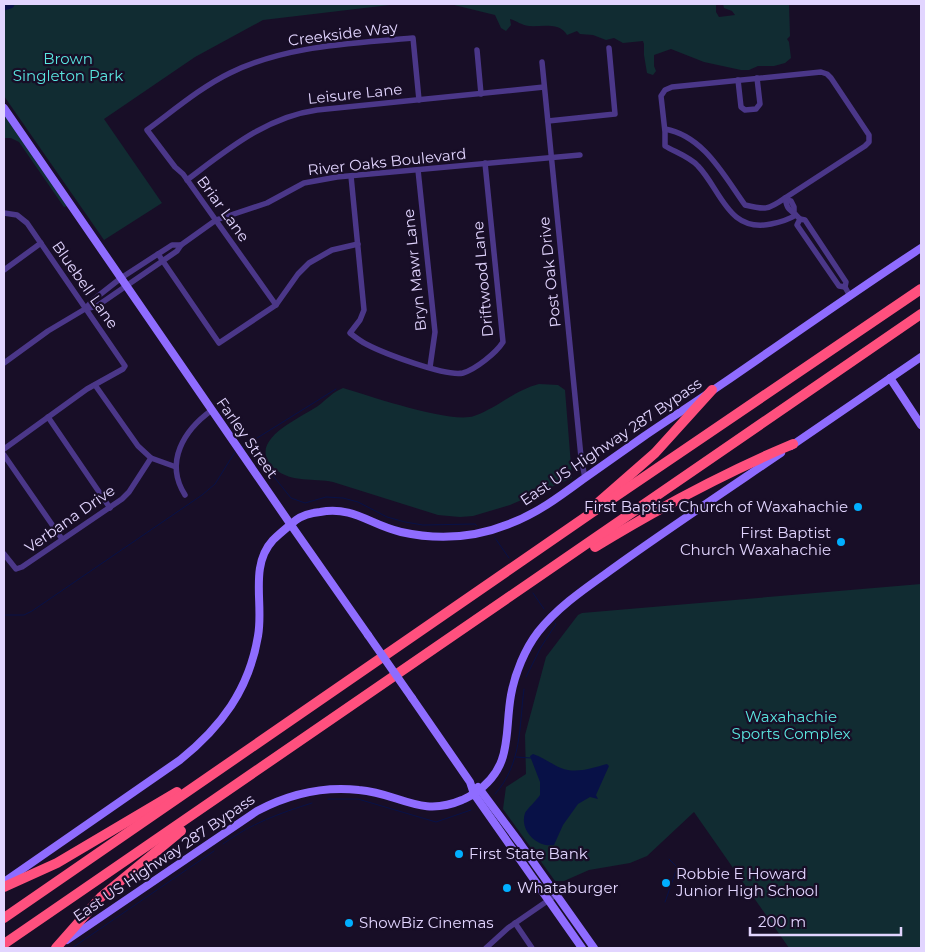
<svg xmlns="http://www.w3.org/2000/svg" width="925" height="952" font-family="Montserrat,sans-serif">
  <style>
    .green { fill: #112c32 }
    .water { fill: #081147 }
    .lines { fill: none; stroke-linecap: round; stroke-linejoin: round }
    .stream { stroke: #081147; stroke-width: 1 }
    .river { stroke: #081147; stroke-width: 9 }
    .street { stroke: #4b3789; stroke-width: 5.5 }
    .secondary { stroke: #8f6cff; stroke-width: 8 }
    .highway { stroke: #ff507e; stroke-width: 10 }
    .secondary-bridge { stroke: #8f6cff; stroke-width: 8 }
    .poi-dot { fill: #01afff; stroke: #180e27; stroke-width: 2 }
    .labels { text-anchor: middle; stroke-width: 4.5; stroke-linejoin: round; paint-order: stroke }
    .street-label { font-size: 15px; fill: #e2d5ff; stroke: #180e27 }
    .park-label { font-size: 15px; fill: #5ae6e0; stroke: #180e27 }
    .poi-label { font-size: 15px; fill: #e2d5ff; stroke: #180e27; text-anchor: start }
  </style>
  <rect width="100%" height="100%" fill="#180e27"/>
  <!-- green -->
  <g class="green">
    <polygon points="4,4 398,4 263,20 195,57 104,119 162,203 104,240 4,96"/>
    <path d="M450 4H716V12L719 17 735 15 732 11 724 8 723 4H789L790 36 787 39 789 42 791 58 785 63 774 66H758L749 70H741L704 62 671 49 654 55V66L656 71 653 75 647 73 644 55V44L643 41 623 43 614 38 606 40 593 35 580 34 577 31 567 35C560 22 541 27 529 26 521 25 517 21 510 19L511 25 506 31 501 28 495 15Z"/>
    <polygon points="4,111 68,206 64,207 19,142 11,138 4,138"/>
    <path d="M539 384 558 385 565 390 572 478 510 505 473 516 460 517 438 515 333 482C314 478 292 483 275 469 243 441 301 418 318 406 327 399 333 392 343 388 370 396 451 424 474 416 497 408 515 390 539 384Z"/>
    <polygon points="921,584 921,948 789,948 694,812 647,856 630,863 589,870 564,881 555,881 503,809 506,787 526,774 525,735 546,657 578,615 582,613"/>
  </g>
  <!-- water -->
  <path class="water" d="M533 754C543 757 551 764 561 768 576 774 592 768 607 764L609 766 596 795 598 799 590 797 578 804 563 825 554 845C538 848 519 831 525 813 527 809 537 800 540 795V782L530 756Z"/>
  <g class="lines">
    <!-- stream -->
    <g class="stream">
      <polyline points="245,445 262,462 291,498 305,503 326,497 343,498 358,502 387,517 405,522 423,525 475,524 477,526"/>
      <polyline points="241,448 336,389"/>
      <polyline points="495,538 509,558"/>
      <polyline points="533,593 544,609"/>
      <polyline points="4,615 24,615 32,611 202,495 215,484 235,452"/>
      <polyline points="526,677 541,647 556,624 555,623"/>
      <polyline points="516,757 531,758"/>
      <path d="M495 794C522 764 519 727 524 689"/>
      <polyline points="328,799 358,799 436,822 471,810"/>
      <path d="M223 844C250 824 280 813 312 803"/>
      <polyline points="669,859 688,878 722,875"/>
      <polyline points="665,902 677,868"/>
      <polyline points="72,948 214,851"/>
    </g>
    <!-- river -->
    <polyline class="river" points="4,6 10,4"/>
    <!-- street -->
    <g class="street">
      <polyline points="477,50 481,94"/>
      <polyline points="542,62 581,457 585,478"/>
      <polyline points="738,80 741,107 745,110 756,109 760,104 757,78"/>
      <polyline points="548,121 615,114 609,48"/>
      <path d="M665 129C704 136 724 176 745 205 765 210 768 210 785 198"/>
      <polyline points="418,170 435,332 430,367"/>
      <path d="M351 176 364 310 360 320 350 333C355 337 360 341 366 344 383 353 446 377 463 373 476 369 496 353 503 342L485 163"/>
      <path d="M187 180C227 150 266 117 317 110L544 87"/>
      <polyline points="786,200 791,201 794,207 794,212"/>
      <polyline points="4,213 17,215 27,223 125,366 123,369 87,389 4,449"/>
      <path d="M796 215C788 220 781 222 771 224 728 233 721 190 698 166 690 157 675 152 665 146V132L661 96 665 90 672 87 821 72 827 74 831 78 869 135V142L865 146 785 198C788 213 790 208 800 219L805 220 846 282 845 287 850 296"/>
      <polyline points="800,219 797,225 839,286 845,287"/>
      <polyline points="158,254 219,343 276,305 298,274 309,263 332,250 358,244"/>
      <polyline points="4,270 41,243"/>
      <path d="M276 305 183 174 175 167 147 130C173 111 201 87 230 73 287 45 351 44 413 38L419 100"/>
      <polyline points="85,309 97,306 177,251 181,245 216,220 267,203 304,183 337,177 580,155"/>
      <polyline points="4,363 48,331 85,309 93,300 121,278 158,254 172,245 181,245"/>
      <polyline points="95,385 138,446 151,458 176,467"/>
      <polyline points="48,417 110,508"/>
      <polyline points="4,455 62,539"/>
      <path d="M185 495C164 462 184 430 212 410"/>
      <polyline points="4,554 16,569 22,567 122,499 129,492 151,458"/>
      <polyline points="515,923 532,948"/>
      <polyline points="486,948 508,928 556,895"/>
    </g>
    <!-- secondary -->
    <g class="secondary">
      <polyline points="4,108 291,525 368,635"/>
      <polyline points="890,378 921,425"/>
      <polyline points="791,446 921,357"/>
      <polyline points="412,698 470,782 474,794 582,948"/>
      <polyline points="478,787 519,842 594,948"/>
      <path d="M4 882 180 760C221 727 249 690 258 636 264 604 249 566 273 540 280 533 289 526 296 520 303 515 311 513 320 512 354 506 370 525 401 532 437 540 474 538 509 524 536 514 559 497 582 480 602 466 623 451 643 437 669 419 696 402 722 384 789 338 854 292 921 248"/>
      <path d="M67 940 257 811C289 794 323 786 359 790 399 793 420 818 462 800 466 798 471 796 475 793 514 766 504 734 511 695 515 673 525 649 538 632 561 603 592 584 622 562 674 525 728 489 781 453"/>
    </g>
    <!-- highway -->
    <g class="highway">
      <polyline points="599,502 655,453 712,390"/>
      <path d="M595 547C659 508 724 473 793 444"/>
      <polyline points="4,887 57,863 177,792"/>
      <polyline points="4,918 603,505 921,289"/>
      <polyline points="4,944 921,314"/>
      <polyline points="56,948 101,897 181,831"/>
    </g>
    <!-- secondary-bridge -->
    <polyline class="secondary-bridge" points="368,635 412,698"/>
  </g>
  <!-- markers -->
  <g class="poi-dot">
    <circle cx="858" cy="507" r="5"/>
    <circle cx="841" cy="542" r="5"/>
    <circle cx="459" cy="854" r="5"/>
    <circle cx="666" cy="883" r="5"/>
    <circle cx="507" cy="888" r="5"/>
    <circle cx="349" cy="923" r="5"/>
  </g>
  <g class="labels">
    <!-- street labels -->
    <g class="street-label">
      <text transform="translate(343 34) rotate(-7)" y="5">Creekside Way</text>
      <text transform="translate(355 94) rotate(-6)" y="5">Leisure Lane</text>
      <text transform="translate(387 162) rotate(-6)" y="5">River Oaks Boulevard</text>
      <text transform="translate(223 209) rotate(54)" y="5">Briar Lane</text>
      <text transform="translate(415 270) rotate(-96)" y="5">Bryn Mawr Lane</text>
      <text transform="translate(550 272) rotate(-96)" y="5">Post Oak Drive</text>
      <text transform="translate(483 279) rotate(-95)" y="5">Driftwood Lane</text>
      <text transform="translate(85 285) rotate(55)" y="5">Bluebell Lane</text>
      <text transform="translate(247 438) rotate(55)" y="5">Farley Street</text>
      <text transform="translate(611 442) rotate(-34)" y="5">East US Highway 287 Bypass</text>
      <text transform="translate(70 519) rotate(-35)" y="5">Verbana Drive</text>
      <text transform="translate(164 858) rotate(-34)" y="5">East US Highway 287 Bypass</text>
    </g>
    <!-- park labels -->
    <g class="park-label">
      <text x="68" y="64">Brown<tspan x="68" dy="17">Singleton Park</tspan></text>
      <text x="791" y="722">Waxahachie<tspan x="791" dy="17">Sports Complex</tspan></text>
    </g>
    <!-- poi labels -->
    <g class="poi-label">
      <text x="848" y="512" text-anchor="end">First Baptist Church of Waxahachie</text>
      <text x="831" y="538" text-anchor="end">First Baptist<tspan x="831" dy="17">Church Waxahachie</tspan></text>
      <text x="469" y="859">First State Bank</text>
      <text x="676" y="879">Robbie E Howard<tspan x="676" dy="17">Junior High School</tspan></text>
      <text x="517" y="893">Whataburger</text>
      <text x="359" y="928">ShowBiz Cinemas</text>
    </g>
  </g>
  <!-- border -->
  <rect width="925" height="952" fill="none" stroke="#e2d5ff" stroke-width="10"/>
  <!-- scale -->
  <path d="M750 927v8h151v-8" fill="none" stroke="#e2d5ff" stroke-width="2.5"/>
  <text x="758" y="927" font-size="15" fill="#e2d5ff" stroke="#180e27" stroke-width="4" paint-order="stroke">200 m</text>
</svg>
